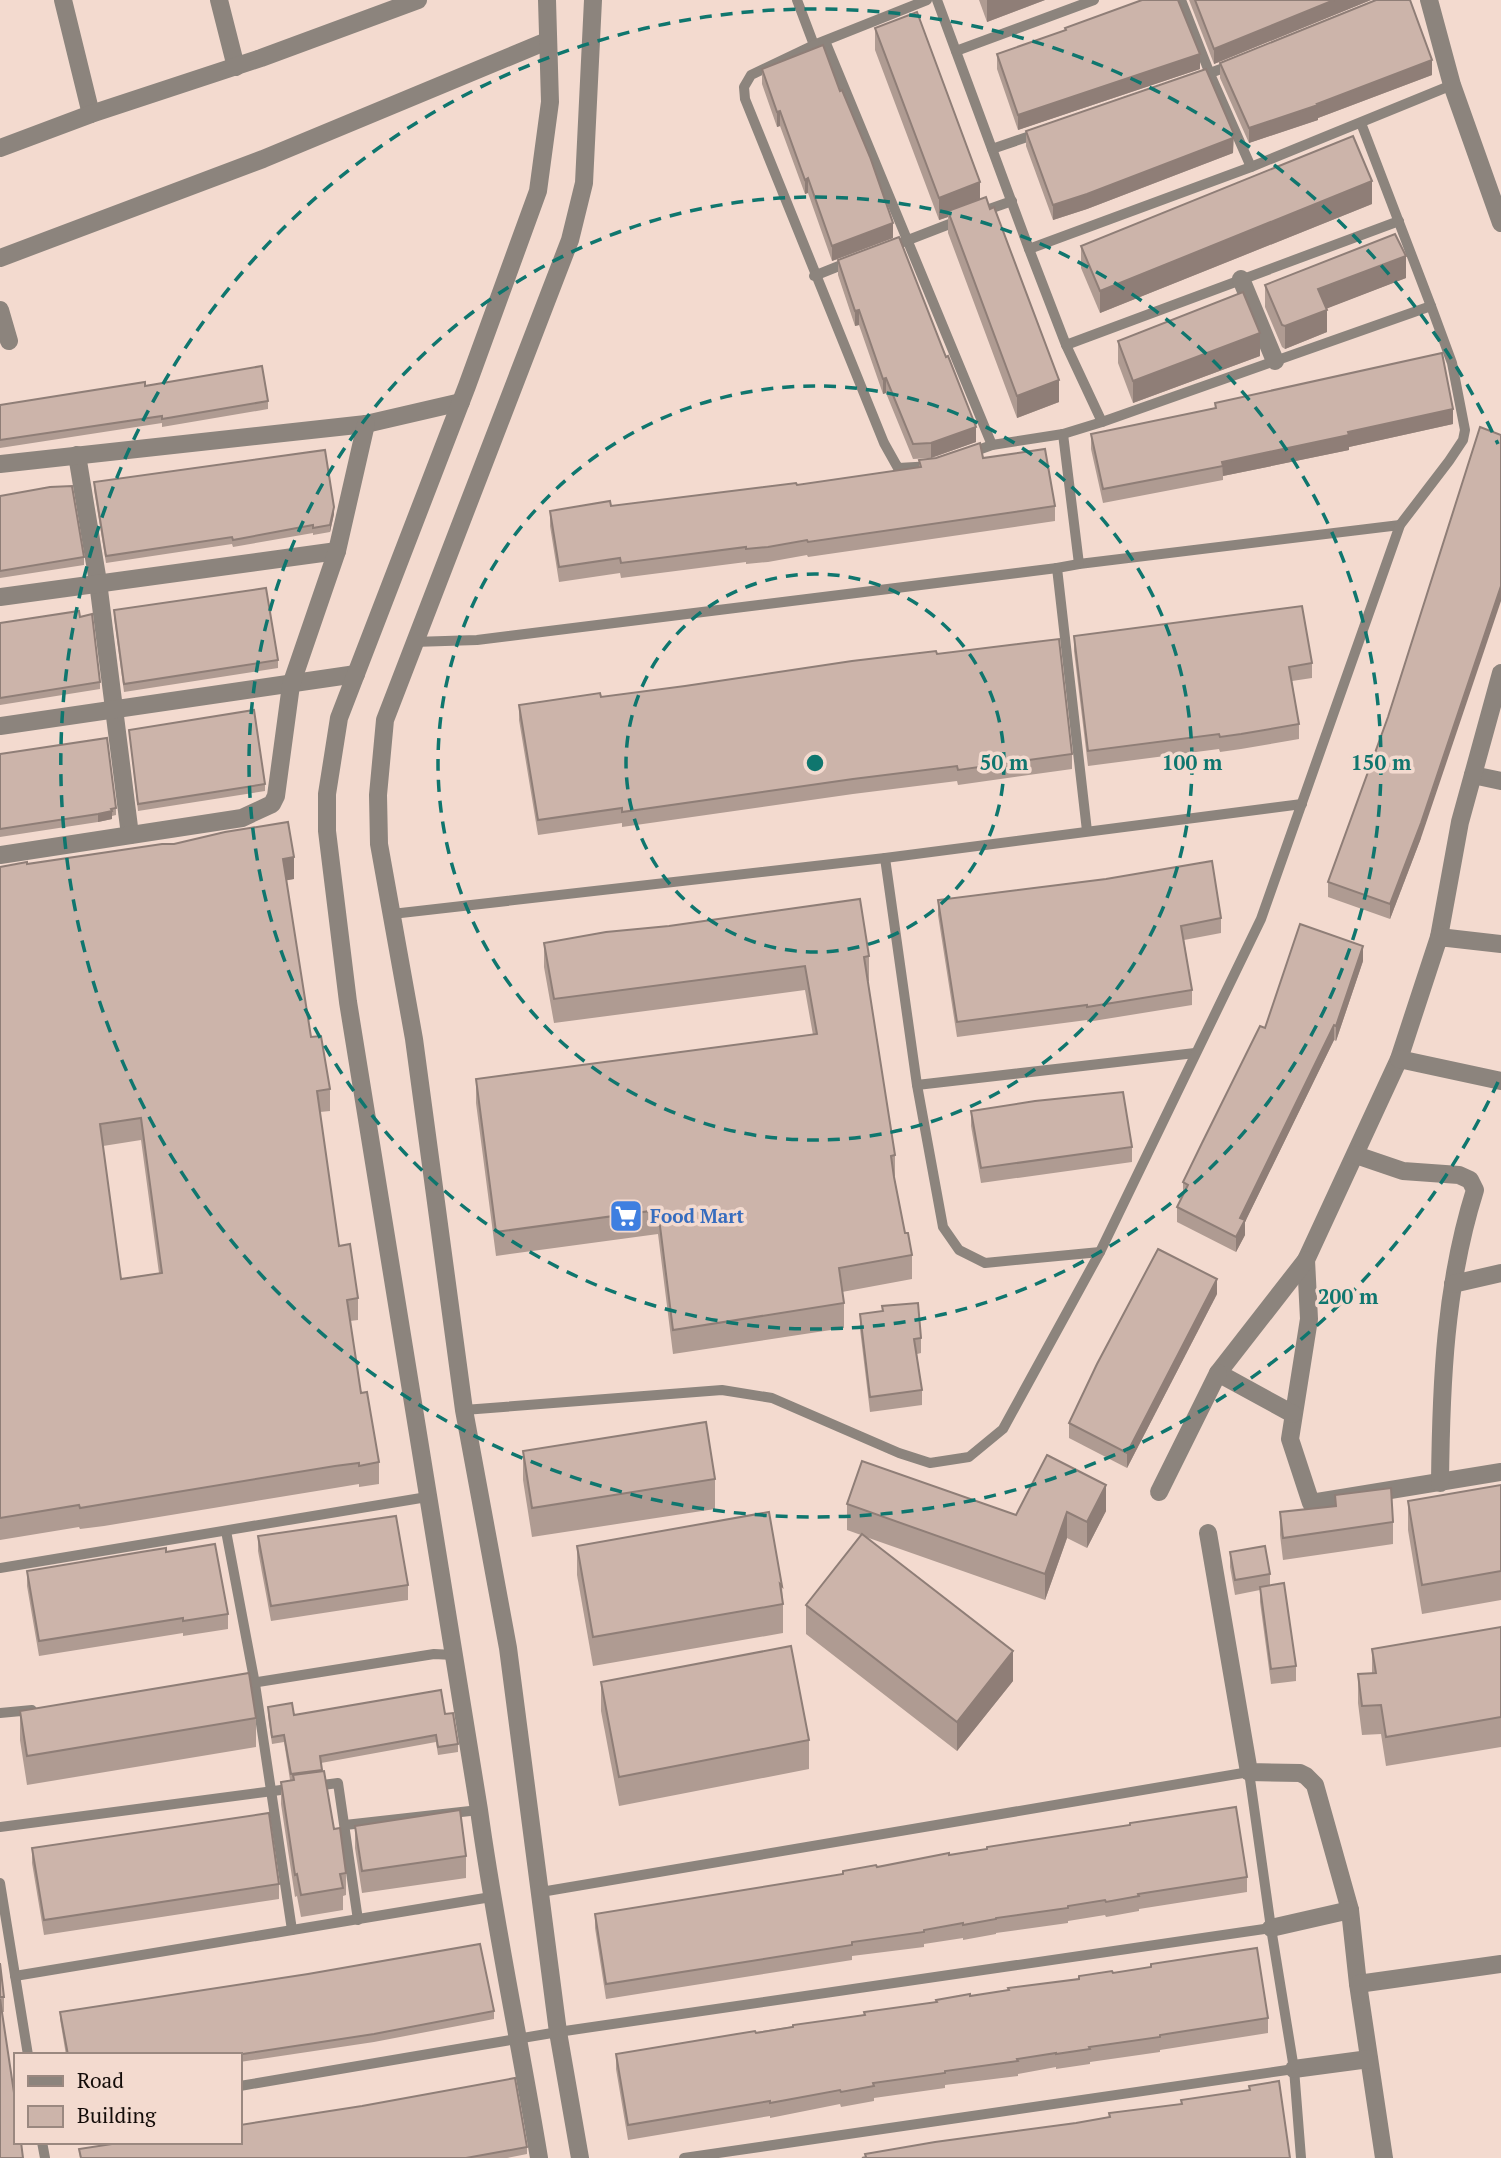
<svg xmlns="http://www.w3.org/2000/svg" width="1501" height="2158" font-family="'PT Serif',serif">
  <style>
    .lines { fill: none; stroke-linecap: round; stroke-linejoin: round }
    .lane { stroke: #8c847d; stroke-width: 10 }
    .street { stroke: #8c847d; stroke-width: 18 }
    .wall { fill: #af9b92; fill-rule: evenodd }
    .shaded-wall { fill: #8f7e77 }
    .building { fill: #ccb4aa; stroke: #8f7e77; stroke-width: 2; fill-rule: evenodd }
    .ring { fill: none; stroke: #0f766e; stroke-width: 3.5; stroke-dasharray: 12 9 }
    .labels { text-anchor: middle; stroke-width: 7; stroke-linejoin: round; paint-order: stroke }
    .shop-label { font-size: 19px; font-weight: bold; fill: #366cbe; stroke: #f3dacf; text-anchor: start }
    .centre { fill: #0f766e; stroke: #f3dacf; stroke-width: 3.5 }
    .ring-label { font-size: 21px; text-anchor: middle; font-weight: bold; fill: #0f766e; stroke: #f3dacf; stroke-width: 7; stroke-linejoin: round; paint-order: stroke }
  </style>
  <rect width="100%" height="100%" fill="#f3dacf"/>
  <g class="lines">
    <!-- lane -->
    <g class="lane">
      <polyline points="797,0 814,45 927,0"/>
      <polyline points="937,0 1029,249 1251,167 1452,85"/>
      <polyline points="1181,0 1210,74 1251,167"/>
      <polyline points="825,41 992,445"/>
      <polyline points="814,45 751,75 744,87 745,99 884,443 898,468 933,466"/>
      <polyline points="956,51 1094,0"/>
      <polyline points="1197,78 1234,64"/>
      <polyline points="1361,123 1431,306"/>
      <polyline points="992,149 1039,133"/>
      <polyline points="978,213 1012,201"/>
      <polyline points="903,242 960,220"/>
      <polyline points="1029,249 1066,345 1102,422"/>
      <polyline points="814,276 849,262"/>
      <polyline points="1066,345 1399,221"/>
      <polyline points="1063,434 1079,564 1400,525"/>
      <polyline points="1079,564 1057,568 1087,831"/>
      <polyline points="413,642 477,640 1057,568"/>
      <polyline points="885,858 917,1085 943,1227 959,1250 985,1263 1100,1252"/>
      <polyline points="392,914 885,858 1302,804"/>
      <polyline points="917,1085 1195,1053"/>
      <polyline points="464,1410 722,1390 772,1398 899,1453 930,1463 969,1457 1003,1429 1100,1252 1261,919 1400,525 1449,461 1463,440 1465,430 1452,363 1431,306 1102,422 1063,434 992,445 967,454"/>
      <polyline points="226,1531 255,1684 292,1930"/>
      <polyline points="0,1568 427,1497"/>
      <polyline points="239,1685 434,1654 454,1655"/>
      <polyline points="0,1713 32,1710"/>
      <polyline points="315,1786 338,1783 358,1920"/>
      <polyline points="345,1825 479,1810"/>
      <polyline points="0,1827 296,1788"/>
      <polyline points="0,1883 28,2055"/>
      <polyline points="541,1892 1249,1772 1271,1928 1294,2069 1301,2158"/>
      <polyline points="15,1976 491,1897"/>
      <polyline points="240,2086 558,2032 1271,1928"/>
      <polyline points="42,2142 45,2158"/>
      <polyline points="684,2158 1294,2069"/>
    </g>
    <!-- street -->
    <g class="street">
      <polyline points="63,0 91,114"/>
      <polyline points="219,0 236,67"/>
      <polyline points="1429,0 1452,85 1501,223"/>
      <polyline points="0,148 91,114 261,58 418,0"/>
      <polyline points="0,258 263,159 547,41"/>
      <polyline points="1241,279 1275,361"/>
      <polyline points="0,310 9,341"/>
      <polyline points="77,455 98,582 130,835"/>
      <polyline points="0,464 366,424 461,402"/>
      <polyline points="0,597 337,551"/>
      <polyline points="0,726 356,674"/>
      <polyline points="1473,775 1501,781"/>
      <polyline points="0,855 242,818 272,804 276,796 291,685 337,551 366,424"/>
      <polyline points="1439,937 1460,822 1501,673"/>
      <polyline points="1501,944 1439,937 1399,1059 1306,1260 1309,1319 1290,1439 1311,1503 1501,1472"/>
      <polyline points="1399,1059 1501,1081"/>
      <path d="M1356 1155 1403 1171 1459 1175 1470 1180 1475 1190C1445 1285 1441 1383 1440 1483"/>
      <polyline points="1453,1284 1501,1273"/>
      <polyline points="1293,1414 1218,1373 1306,1260"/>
      <polyline points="1159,1492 1218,1373"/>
      <polyline points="1208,1533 1249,1772 1300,1773 1306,1776 1315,1785 1350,1910 1358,1984 1384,2158"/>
      <polyline points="1271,1928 1350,1910"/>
      <polyline points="1358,1984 1501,1964"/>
      <polyline points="1294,2069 1369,2059"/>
      <path d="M539 2158C520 2042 495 1927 479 1810L348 1002 327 831V794L339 718 467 386 538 191 550 102 547 0"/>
      <polyline points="580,2158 558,2032 508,1648 464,1410 414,1039 379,844 378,795 385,720 570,240 584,183 593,0"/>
    </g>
  </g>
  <!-- wall -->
  <g class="wall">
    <polygon points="979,0 1045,0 987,22"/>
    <polygon points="1189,0 1371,0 1214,64"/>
    <polygon points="875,28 980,199 1059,402 1017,418 948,233 948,217 939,220 875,50"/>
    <polygon points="1065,28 1200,69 1018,130 997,69 997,54 1065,31"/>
    <polygon points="1220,63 1432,75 1318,118 1318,120 1249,143 1220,78"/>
    <polygon points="762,69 893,238 832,261 808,193 805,194 780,126 777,127 762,84"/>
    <polygon points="1026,131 1234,149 1233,149 1233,153 1087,209 1053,220 1026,146"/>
    <polygon points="1372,204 1100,313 1081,268 1081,246"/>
    <polygon points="838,260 976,442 931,458 913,459 886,393 883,394 859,325 855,326 838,275"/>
    <polygon points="1406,278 1327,308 1327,332 1285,349 1282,347 1265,307 1265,285"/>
    <polygon points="1118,341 1260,356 1133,403 1118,363"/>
    <polygon points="145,386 268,401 268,409 162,427 162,423 0,448 0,405"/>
    <polygon points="1215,403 1453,424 1349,447 1349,450 1223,476 1223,480 1103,503 1091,449 1091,434 1215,409"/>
    <polygon points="983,458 1055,506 1055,521 808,557 807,555 768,562 746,564 746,562 621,578 620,573 559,582 550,526 550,511 611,506 797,485 919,467 919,460"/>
    <polygon points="94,482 334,514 330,532 313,535 313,533 233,547 232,544 106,563 94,490"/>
    <polygon points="0,496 84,557 84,565 0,578"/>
    <polygon points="114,610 278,660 278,668 124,692 114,618"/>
    <polygon points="80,617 100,682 100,689 0,705 0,623"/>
    <polygon points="1074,636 1312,663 1312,678 1292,681 1299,724 1299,739 1241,749 1220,752 1219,749 1088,766 1074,651"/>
    <polygon points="937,654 1072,754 1072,769 958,785 957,781 853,794 622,827 622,823 538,835 519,720 519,705 601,697"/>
    <polygon points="129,730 265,784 265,791 138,811"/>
    <polygon points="0,754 116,808 116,815 112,816 112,819 98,822 0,837"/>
    <polygon points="1421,838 1390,919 1328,897 1328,882"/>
    <path d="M27 864 294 879 286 880 311 1037 330 1089V1111L320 1112 339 1246 358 1298V1320L350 1321 361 1393 379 1462V1484L359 1487V1484L335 1488 104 1526 80 1529 79 1527 0 1540V867ZM141 1140 159 1273 121 1279 103 1146Z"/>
    <polygon points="938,900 1221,918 1221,933 1184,940 1192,990 1192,1005 1087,1022 1087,1020 957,1037 938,915"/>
    <polygon points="544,943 869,956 869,981 868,981 895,1155 895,1180 905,1233 912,1255 912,1279 842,1292 844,1303 844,1328 673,1354 658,1234 496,1256 476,1103 476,1079 813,1035 805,990 554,1023 544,967"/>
    <polygon points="1363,961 1336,1041 1334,1040 1245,1222 1245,1235 1236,1252 1177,1222 1177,1207 1183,1196 1183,1182 1265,1028"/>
    <polygon points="971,1111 1132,1147 1132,1162 981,1183 971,1126"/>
    <polygon points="1217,1294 1127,1468 1069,1438 1069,1423"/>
    <polygon points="860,1314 921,1338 921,1353 917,1354 922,1390 922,1405 870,1412 860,1329"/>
    <polygon points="523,1451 715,1479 715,1509 532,1537 523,1480"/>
    <polygon points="1047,1455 1106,1511 1087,1548 1067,1538 1045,1600 866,1537 1013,1681 957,1751 806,1634 806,1605 861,1535 847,1530 847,1504 1016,1515"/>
    <polygon points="1501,1485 1501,1600 1422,1614 1408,1530 1408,1501"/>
    <polygon points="1335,1495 1393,1522 1393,1544 1283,1560 1280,1535 1280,1512 1335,1506"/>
    <polygon points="769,1512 782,1586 783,1604 783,1633 593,1666 577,1575 577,1546"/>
    <polygon points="258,1536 408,1585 408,1600 271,1621 258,1551"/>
    <polygon points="166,1552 228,1614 228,1629 183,1636 183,1633 39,1656 27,1586 27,1571"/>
    <polygon points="1230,1552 1270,1574 1270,1585 1296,1666 1296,1681 1271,1684 1260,1602 1260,1590 1235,1595 1230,1567"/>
    <polygon points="1501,1627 1501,1747 1386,1766 1381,1734 1362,1735 1358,1703 1358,1674 1372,1673 1372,1649"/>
    <polygon points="601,1682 809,1740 809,1769 619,1806 601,1711"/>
    <polygon points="268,1707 294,1715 445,1714 458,1744 458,1752 438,1755 436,1742 321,1763 334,1829 346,1873 346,1895 343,1896 343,1910 301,1917 297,1896 295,1897 281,1804 281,1782 290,1780 284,1742 272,1744 268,1715"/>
    <polygon points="20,1711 256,1718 256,1747 27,1785 20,1740"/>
    <polygon points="355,1826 466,1856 466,1878 362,1893 355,1848"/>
    <polygon points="32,1848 279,1884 279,1899 44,1935 32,1863"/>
    <polygon points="949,1855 1247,1877 1247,1892 1139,1909 1139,1911 1106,1917 1105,1915 1068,1921 1068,1923 996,1933 996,1934 963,1940 963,1938 924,1944 924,1947 852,1956 852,1960 606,1999 595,1928 595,1914 843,1874"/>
    <polygon points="0,1963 4,1997 4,2012 2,2012 0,2158"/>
    <polygon points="1113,1973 1268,2018 1268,2033 1160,2050 1160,2052 1090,2062 1090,2064 1056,2069 1056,2067 1018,2074 1018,2076 945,2085 945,2088 874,2098 874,2101 841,2107 840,2104 770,2118 770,2116 628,2140 616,2069 616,2054 864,2015 970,1996"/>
    <polygon points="494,2011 494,2019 374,2042 240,2062 240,2055 66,2055 60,2019 60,2012"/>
    <polygon points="527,2147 527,2154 507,2158 80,2158 79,2149"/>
  </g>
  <!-- shaded-wall -->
  <g class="shaded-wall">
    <polygon points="987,0 1045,0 987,22"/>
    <polygon points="1334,0 1371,0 1214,64 1214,49"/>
    <polygon points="1200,54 1200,69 1018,130 1018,115"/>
    <polygon points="1432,60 1432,75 1318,118 1318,120 1249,143 1249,128"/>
    <polygon points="780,111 780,126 777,127 777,112"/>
    <polygon points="1234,134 1233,153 1087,209 1053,220 1053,205"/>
    <polygon points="808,178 808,193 805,194 805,180"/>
    <polygon points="1372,181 1372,204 1100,313 1100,291"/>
    <polygon points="980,182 980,205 948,211 948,217 939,220 939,198"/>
    <polygon points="893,223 893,238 832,261 832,246"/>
    <polygon points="1406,256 1406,278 1318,312 1318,289"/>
    <polygon points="859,310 859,325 855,326 855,311"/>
    <polygon points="1327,310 1327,332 1285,349 1285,326"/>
    <polygon points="1260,333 1260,356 1133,403 1133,381"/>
    <polygon points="886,378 886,393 883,394 883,379"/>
    <polygon points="1059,380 1059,402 1017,418 1017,396"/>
    <polygon points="1453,409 1453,424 1349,447 1349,450 1223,476 1222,462 1348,432"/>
    <polygon points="976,427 976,442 931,458 931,443"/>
    <polygon points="334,507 334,514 330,532 330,525"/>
    <polygon points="1501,586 1501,601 1421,838 1390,919 1390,904"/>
    <polygon points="112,811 112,819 98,822 98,814"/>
    <polygon points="294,857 294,879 283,881 283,859"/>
    <polygon points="1363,946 1363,961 1336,1041 1336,1026"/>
    <polygon points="1334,1025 1334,1040 1245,1222 1245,1235 1236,1252 1236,1237 1240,1218"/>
    <polygon points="1217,1279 1217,1294 1127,1468 1127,1453"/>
    <polygon points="1106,1485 1106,1511 1087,1548 1087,1522"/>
    <polygon points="1067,1512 1067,1538 1045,1600 1045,1574"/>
    <polygon points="1013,1651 1013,1681 957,1751 957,1722"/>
  </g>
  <!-- building -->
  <g class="building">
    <polygon points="1142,0 1178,0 1200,54 1018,115 997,54 1066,30 1065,28"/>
    <polygon points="1195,0 1334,0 1214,49"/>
    <polygon points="1376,0 1410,0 1432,60 1317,104 1318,105 1249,128 1220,63"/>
    <polygon points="917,12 980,182 939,198 875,28"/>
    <polygon points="823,45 840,91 842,90 870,157 893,223 832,246 808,178 805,180 780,111 777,112 762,69"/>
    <polygon points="1206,69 1234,134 1232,134 1233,138 1087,194 1053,205 1026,131"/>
    <polygon points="1353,136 1372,181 1100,291 1081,246"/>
    <polygon points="986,197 990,209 994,207 1059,380 1017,396 948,211"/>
    <polygon points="1395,234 1406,256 1318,289 1327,310 1285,326 1282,325 1265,285"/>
    <polygon points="899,237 946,357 948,356 976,427 931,443 913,444 886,378 883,379 859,310 855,311 838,260"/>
    <polygon points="1243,292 1260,333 1133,381 1118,341"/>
    <polygon points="1442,353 1453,409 1348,432 1349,435 1222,462 1223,466 1103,489 1091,434 1216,408 1215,403"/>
    <polygon points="262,366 268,401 162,419 162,416 0,440 0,405 145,382 145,386"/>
    <polygon points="1480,427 1501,435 1501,586 1421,823 1390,904 1328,882 1388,717"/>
    <polygon points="980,443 983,458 1045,449 1055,506 808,542 807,540 768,547 746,549 746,547 621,563 620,558 559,567 550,511 610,501 611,506 796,483 797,485 921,467 919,460 936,458"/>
    <polygon points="325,450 334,507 330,525 313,528 313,525 233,540 232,537 106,556 94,482"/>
    <polygon points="72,486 84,557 0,571 0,496 50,487"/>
    <polygon points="266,588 278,660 124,684 114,610"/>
    <polygon points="1302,606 1312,663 1289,667 1299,724 1241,734 1220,737 1219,734 1088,751 1074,636"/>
    <polygon points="79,611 80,617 92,614 100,682 0,698 0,623"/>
    <polygon points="1059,639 1072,754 958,770 957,766 853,779 622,812 622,808 538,820 519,705 600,693 601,697 685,686 852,661 936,651 937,654"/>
    <polygon points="254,710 265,784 138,804 129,730"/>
    <polygon points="107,738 116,808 111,809 112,811 98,814 0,829 0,754"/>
    <path d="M288 822 294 857 283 859 311 1037 321 1036 330 1089 317 1091 339 1246 350 1244 358 1298 347 1300 361 1393 367 1392 379 1462 359 1466V1463L335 1466 104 1504 80 1508 79 1505 0 1518V867L27 862V864L162 844H174L225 832ZM141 1118 162 1273 121 1279 100 1124Z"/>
    <polygon points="1212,861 1221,918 1181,926 1192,990 1087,1007 1087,1005 957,1022 938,900 1106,879"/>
    <polygon points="860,899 869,956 864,957 895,1155 891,1156 894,1177 905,1233 908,1233 912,1255 839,1268 844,1303 673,1330 658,1210 496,1232 476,1079 817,1034 805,966 554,999 544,943 606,932 669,926"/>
    <polygon points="1300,924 1363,946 1336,1026 1334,1025 1240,1218 1245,1220 1236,1237 1177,1207 1188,1185 1183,1182 1202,1143 1260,1026 1265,1028"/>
    <polygon points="1123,1092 1132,1147 981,1168 971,1111 1035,1101"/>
    <polygon points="1158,1249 1217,1279 1127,1453 1069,1423 1097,1364"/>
    <polygon points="918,1303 921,1338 914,1339 922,1390 870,1397 860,1314 883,1311 882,1306"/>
    <polygon points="706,1422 715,1479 532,1508 523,1451"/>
    <polygon points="1047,1455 1106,1485 1087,1522 1067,1512 1045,1574 847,1504 862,1461 1016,1515"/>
    <polygon points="1501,1485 1501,1571 1422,1585 1408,1501"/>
    <polygon points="1391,1488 1393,1522 1283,1538 1280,1512 1336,1506 1335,1495"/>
    <polygon points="769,1512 782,1586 780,1584 783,1604 593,1637 577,1546"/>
    <polygon points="396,1516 408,1585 271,1606 258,1536"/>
    <polygon points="862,1534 1013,1651 957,1722 806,1605"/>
    <polygon points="215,1544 228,1614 183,1621 183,1618 39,1641 27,1571 141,1552 166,1548 166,1552"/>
    <polygon points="1265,1546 1270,1574 1235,1580 1230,1552"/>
    <polygon points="1284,1583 1296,1666 1271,1669 1260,1587"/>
    <polygon points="1501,1627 1501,1717 1386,1737 1381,1705 1362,1706 1358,1674 1376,1673 1372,1649"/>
    <polygon points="791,1646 809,1740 619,1777 601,1682"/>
    <polygon points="249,1673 256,1718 27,1756 20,1711"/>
    <polygon points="441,1690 445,1714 453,1713 458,1744 438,1747 436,1735 320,1756 322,1770 291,1774 284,1735 272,1737 268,1707 292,1703 294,1715"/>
    <polygon points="324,1771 334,1829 340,1828 346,1873 340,1874 343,1888 301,1895 297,1874 295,1875 281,1782 294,1780 293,1775"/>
    <polygon points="1236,1807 1247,1877 1138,1894 1139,1896 1106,1902 1105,1900 1068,1906 1068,1908 996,1918 996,1919 963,1925 963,1923 924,1930 924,1932 852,1942 852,1945 606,1984 595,1914 843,1874 843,1871 876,1865 877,1867 949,1853 949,1855 987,1849 987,1847 1130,1825 1130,1823"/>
    <polygon points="460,1810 466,1856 362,1871 355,1826"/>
    <polygon points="269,1813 279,1884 44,1920 32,1848"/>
    <polygon points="480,1944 494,2011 374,2034 236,2055 68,2055 60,2012 308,1974"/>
    <polygon points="1257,1948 1268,2018 1160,2035 1160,2037 1089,2047 1090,2049 1056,2054 1056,2053 1017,2059 1018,2061 945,2071 945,2073 873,2083 874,2086 841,2092 840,2090 770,2103 770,2101 628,2125 616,2054 755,2031 756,2033 793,2027 793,2025 865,2015 864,2012 937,2002 936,2000 970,1994 970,1996 1009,1990 1008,1988 1079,1979 1079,1976 1112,1971 1113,1973 1151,1967 1151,1964"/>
    <polygon points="0,1963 4,1997 0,1997"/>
    <polygon points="0,1999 16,2106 16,2142 21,2142 23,2158 0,2158"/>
    <polygon points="515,2078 527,2147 466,2158 81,2158 79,2149 125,2142 240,2142 240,2125 362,2106"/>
    <polygon points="1279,2081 1290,2158 862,2158 866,2157 865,2154 935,2142 1076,2123 1110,2117 1109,2113 1182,2104 1181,2100 1250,2090 1249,2086"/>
  </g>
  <!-- distance rings -->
  <g class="ring">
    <circle cx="815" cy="763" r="189"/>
    <circle cx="815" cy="763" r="377"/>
    <circle cx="815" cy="763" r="566"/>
    <path d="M1498 1082A754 754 0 1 1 1498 444"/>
  </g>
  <!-- icons -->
  <defs>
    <symbol id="supermarket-square" viewBox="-11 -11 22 22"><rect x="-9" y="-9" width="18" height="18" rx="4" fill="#3f7fe0" stroke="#f3dacf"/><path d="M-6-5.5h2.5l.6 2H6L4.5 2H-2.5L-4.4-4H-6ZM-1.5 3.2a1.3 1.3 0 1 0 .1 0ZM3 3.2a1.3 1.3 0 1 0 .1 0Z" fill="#fff"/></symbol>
  </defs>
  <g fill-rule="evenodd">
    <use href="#supermarket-square" x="607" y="1197" width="38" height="38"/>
  </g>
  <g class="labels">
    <!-- shop labels -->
    <g class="shop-label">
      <text x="650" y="1223">Food Mart</text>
    </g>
  </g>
  <circle cx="815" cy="763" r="10" class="centre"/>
  <g class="ring-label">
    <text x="1004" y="770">50 m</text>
    <text x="1192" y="770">100 m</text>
    <text x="1381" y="770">150 m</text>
    <text x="1348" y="1304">200 m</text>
  </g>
  <!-- legend -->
  <rect x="14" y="2053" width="228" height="91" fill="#f3dacf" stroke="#9a8880" stroke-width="2"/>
  <rect x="28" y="2076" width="35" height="10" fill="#8c847d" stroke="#9a8880" stroke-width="2"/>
  <text x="77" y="2088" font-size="21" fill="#140c09">Road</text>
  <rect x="28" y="2106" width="35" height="21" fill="#ccb4aa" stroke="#9a8880" stroke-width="2"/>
  <text x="77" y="2123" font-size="21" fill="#140c09">Building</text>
</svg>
